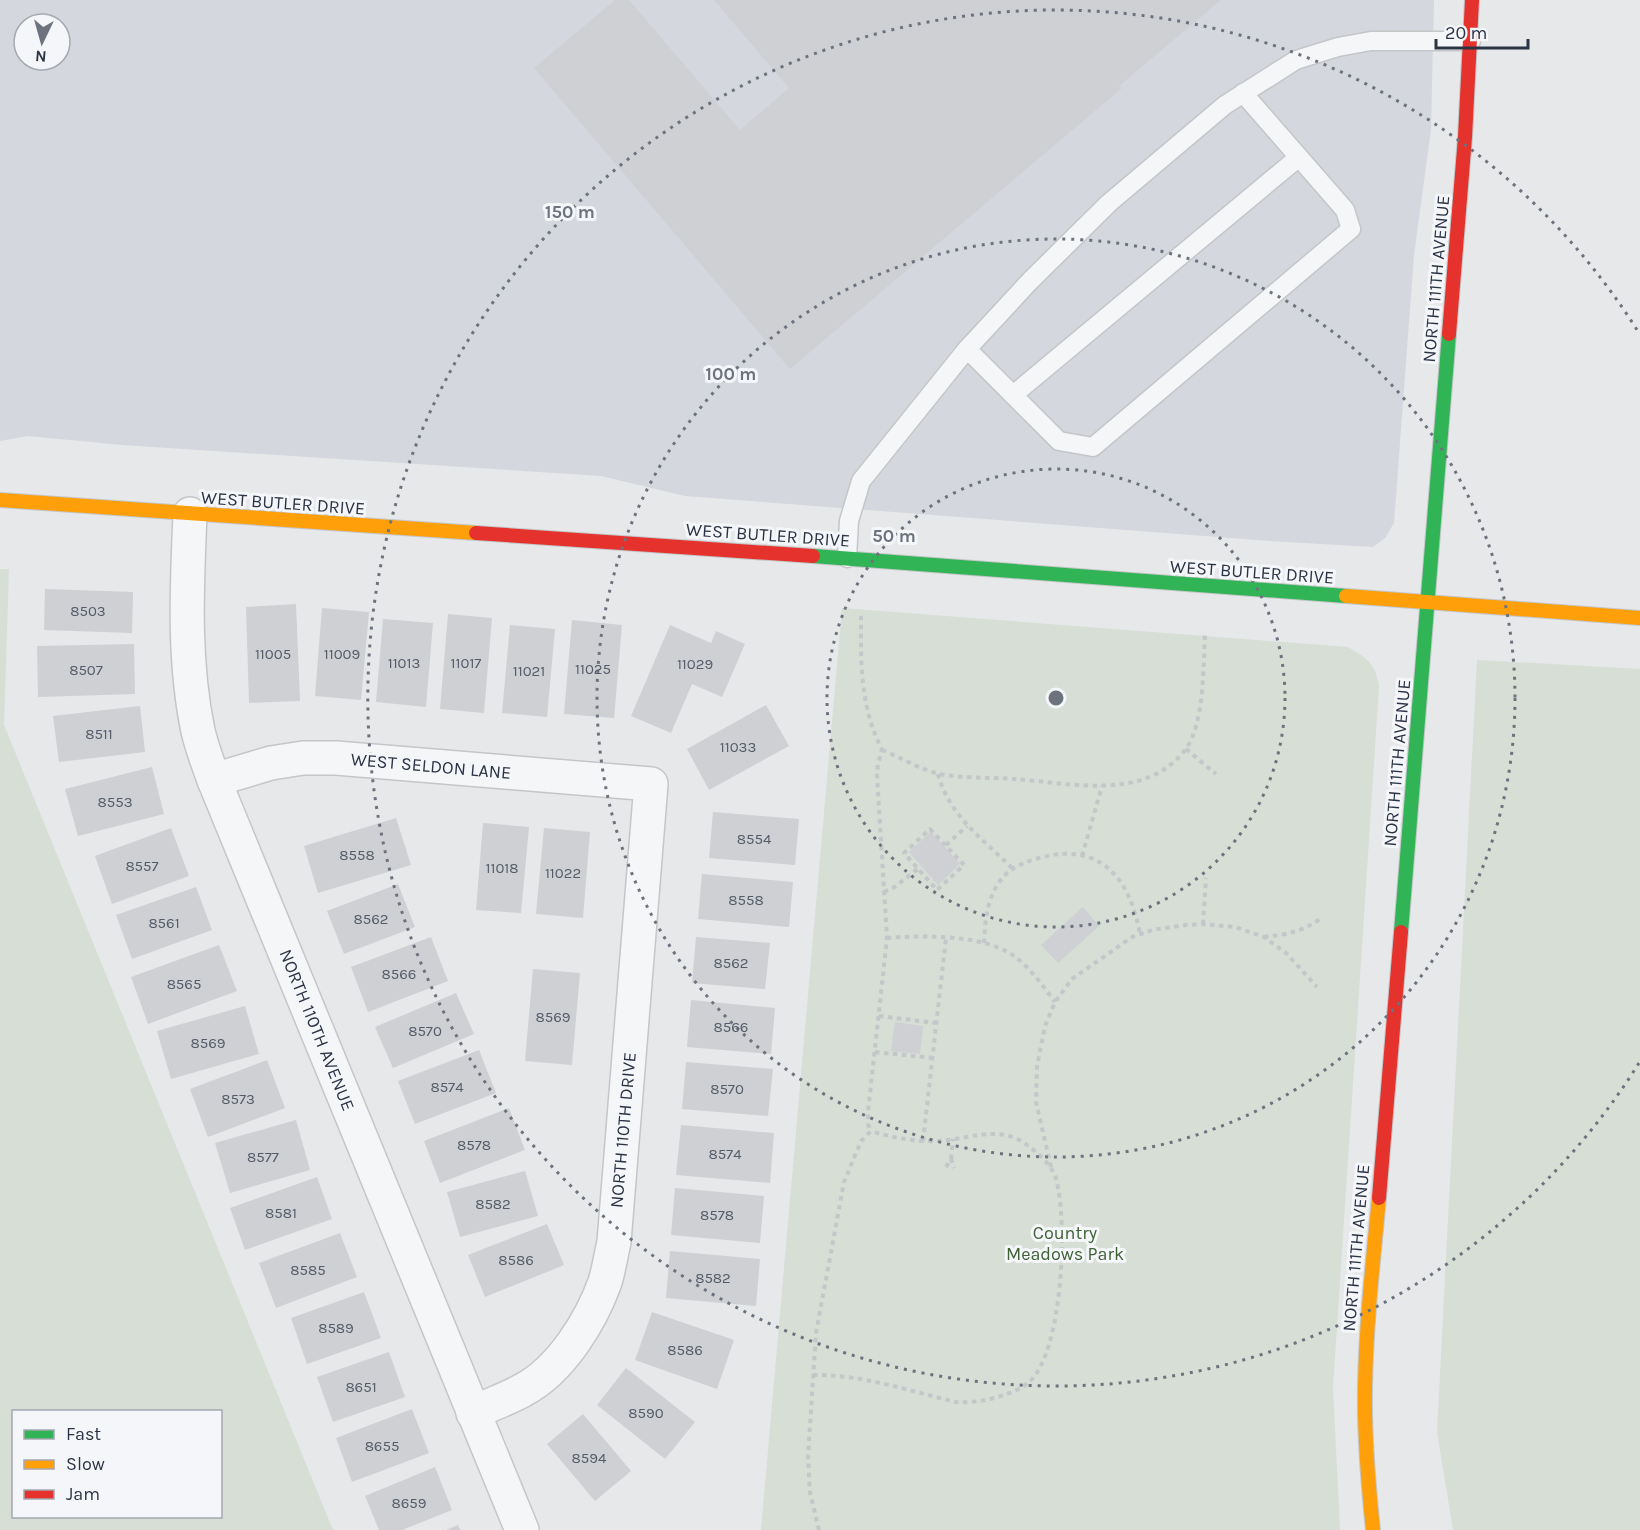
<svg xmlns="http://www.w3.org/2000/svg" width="1640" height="1530" font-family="Karla,sans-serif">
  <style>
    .built { fill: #d4d7dd; fill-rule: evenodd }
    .green { fill: #d6ded6; fill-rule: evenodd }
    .building { fill: #ced0d3 }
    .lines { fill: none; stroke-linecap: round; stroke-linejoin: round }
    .lane-casing { stroke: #c4c6c8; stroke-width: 21 }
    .street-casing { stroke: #c4c6c8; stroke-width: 36 }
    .fast-casing { stroke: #c4c6c8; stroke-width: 16 }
    .slow-casing { stroke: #c4c6c8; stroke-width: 16 }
    .jam-casing { stroke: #c4c6c8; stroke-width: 16 }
    .path { stroke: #c5c6ca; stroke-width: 4; stroke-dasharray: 4.5 4.5; stroke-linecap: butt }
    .lane { stroke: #f5f6f7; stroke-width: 18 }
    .street { stroke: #f5f6f7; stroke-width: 33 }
    .fast { stroke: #30b455; stroke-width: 14 }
    .slow { stroke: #ff9f0a; stroke-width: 14 }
    .jam { stroke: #e5322d; stroke-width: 14 }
    .ring { fill: none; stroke: #6c737f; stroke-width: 3; stroke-dasharray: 3 6 }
    .labels { text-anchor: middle; stroke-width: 6; stroke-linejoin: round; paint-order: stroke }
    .number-label { font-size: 15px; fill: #545c69 }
    .street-label { font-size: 18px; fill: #2b3445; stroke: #f4f6f9 }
    .park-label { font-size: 18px; fill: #3f6138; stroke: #f4f6f9 }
    .centre { fill: #6c737f; stroke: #f4f6f9; stroke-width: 3 }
    .ring-label { font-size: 18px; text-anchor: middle; font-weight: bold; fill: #6c737f; stroke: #f4f6f9; stroke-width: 6; stroke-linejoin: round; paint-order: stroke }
  </style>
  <rect width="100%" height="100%" fill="#e6e8ea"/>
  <!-- built -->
  <path class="built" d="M0 0H1434L1431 129 1414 255 1394 523 1385 538 1373 547 1270 541 685 496 601 476 122 445 28 436 0 441ZM24 24H60V60H24Z"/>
  <!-- green -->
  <g class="green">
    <path d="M0 569H9L4 725 333 1530H0ZM14 1412H220V1516H14Z"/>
    <path d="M842 608 1348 647C1367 658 1376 664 1379 687L1333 1388 1340 1530H761Z"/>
    <polygon points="1477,660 1640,669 1640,1530 1453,1530 1437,1432"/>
  </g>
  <!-- building -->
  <g class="building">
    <polygon points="615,0 629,0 740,130 789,88 714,0 1221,0 1119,86 1122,88 790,369 534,68"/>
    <polygon points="45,589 133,592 132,633 44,630"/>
    <polygon points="296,604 300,701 249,703 246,607"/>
    <polygon points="322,608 369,612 361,700 315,696"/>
    <polygon points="448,614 492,618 484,713 440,709"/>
    <polygon points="383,619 433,623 426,707 376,702"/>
    <polygon points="572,620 622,625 614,718 564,714"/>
    <polygon points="510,625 555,629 547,717 502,713"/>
    <polygon points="670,625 711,643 716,631 745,644 722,697 692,684 671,733 631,716"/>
    <polygon points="134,644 135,694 38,697 37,646"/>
    <polygon points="766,705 789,746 709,790 687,749"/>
    <polygon points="140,706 145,752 59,762 53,716"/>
    <polygon points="152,767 164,814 78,836 65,789"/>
    <polygon points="713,812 799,819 795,865 709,858"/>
    <polygon points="396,818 411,865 318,893 304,846"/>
    <polygon points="483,823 529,827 521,913 476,910"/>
    <polygon points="171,828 189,876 112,904 95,856"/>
    <polygon points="544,828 590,832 583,918 536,914"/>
    <polygon points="931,832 960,864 938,885 909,852"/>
    <polygon points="702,874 793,882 789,927 698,919"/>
    <polygon points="398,884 415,927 344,954 327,911"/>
    <polygon points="196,887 212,930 132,959 116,915"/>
    <polygon points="1083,907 1099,926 1058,963 1041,945"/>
    <polygon points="431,937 448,981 368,1012 351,967"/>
    <polygon points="696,937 770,943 765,989 692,983"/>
    <polygon points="219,945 237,991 148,1024 131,977"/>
    <polygon points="533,969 580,973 572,1065 525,1061"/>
    <polygon points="456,993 474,1034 393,1068 375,1027"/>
    <polygon points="691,1000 775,1008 771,1054 687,1047"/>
    <polygon points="245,1006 259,1054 171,1079 157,1031"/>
    <polygon points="895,1022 923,1026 920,1054 891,1051"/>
    <polygon points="479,1050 496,1093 415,1124 398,1081"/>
    <polygon points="267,1060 285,1108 208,1137 190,1089"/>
    <polygon points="686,1062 773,1069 768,1116 682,1109"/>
    <polygon points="509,1108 525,1150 440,1183 424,1141"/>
    <polygon points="296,1120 310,1170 230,1193 215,1143"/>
    <polygon points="681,1125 774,1133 770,1183 676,1175"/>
    <polygon points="525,1171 538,1216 460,1237 447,1192"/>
    <polygon points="317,1177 332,1219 245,1250 230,1208"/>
    <polygon points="675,1188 764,1196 760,1243 671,1235"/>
    <polygon points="547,1224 564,1265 485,1297 468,1255"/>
    <polygon points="340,1233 357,1277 276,1308 259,1263"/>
    <polygon points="670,1251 760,1259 756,1306 666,1298"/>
    <polygon points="364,1292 381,1338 307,1364 291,1318"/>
    <polygon points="652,1312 734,1340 717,1389 635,1360"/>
    <polygon points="389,1352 405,1397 333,1422 317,1377"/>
    <polygon points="626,1368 695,1422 665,1459 597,1405"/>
    <polygon points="412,1409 429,1453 352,1482 336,1438"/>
    <polygon points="583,1414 631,1471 595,1501 547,1444"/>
    <polygon points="435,1467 452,1510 402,1530 379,1530 365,1496"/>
    <polygon points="458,1525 460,1530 446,1530"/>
  </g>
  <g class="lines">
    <defs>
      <g id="lane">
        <polyline points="967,349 1059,441 1093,447 1351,229 1345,210 1243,93"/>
        <polyline points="1013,395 1299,157"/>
        <polyline points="847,558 849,521 861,481 967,349 1030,281 1109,203 1225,105 1296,60 1338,47 1371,41 1471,41"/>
      </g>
      <g id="street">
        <path d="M190 514C187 587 183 659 198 731 202 748 208 764 214 780L522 1530"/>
        <path d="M214 780 271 763 303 758H336L651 784 614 1242C611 1255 609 1269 605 1282 591 1321 561 1370 523 1390 507 1399 489 1405 473 1413"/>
      </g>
      <g id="fast">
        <polyline points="813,556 1346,596"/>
        <polyline points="1401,932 1449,334"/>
      </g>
      <g id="slow">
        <polyline points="0,500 476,533"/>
        <polyline points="1346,596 1640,618"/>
        <path d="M1373 1530C1368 1482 1364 1435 1365 1387 1366 1324 1373 1261 1379 1198"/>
      </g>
      <g id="jam">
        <polyline points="1449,334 1465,137 1472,0"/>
        <polyline points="476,533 813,556"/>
        <polyline points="1379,1198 1401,932"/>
      </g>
    </defs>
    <!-- lane casing -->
    <use href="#lane" class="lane-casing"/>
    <!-- street casing -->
    <use href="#street" class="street-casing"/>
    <!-- fast casing -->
    <use href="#fast" class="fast-casing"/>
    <!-- slow casing -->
    <use href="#slow" class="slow-casing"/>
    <!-- jam casing -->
    <use href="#jam" class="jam-casing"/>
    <!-- path -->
    <g class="path">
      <polyline points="1186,749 1216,774"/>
      <path d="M882 750C900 757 917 768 936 773 958 779 991 777 1014 779 1070 783 1145 802 1185 750 1205 724 1203 665 1205 634"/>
      <path d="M938 774C949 816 984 840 1013 869"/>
      <polygon points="930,829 964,865 937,890 904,853"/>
      <polyline points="946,845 967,826"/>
      <polyline points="1082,856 1102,786"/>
      <polyline points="884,892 893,888 918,869"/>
      <polyline points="1203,924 1206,878"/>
      <path d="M1264 937C1285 935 1305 931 1321 918"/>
      <path d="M887 938C925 935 988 934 1018 959 1033 972 1044 987 1055 1002"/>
      <path d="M984 943C985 921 987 899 1000 881 1009 868 1024 862 1039 858 1100 841 1130 878 1140 934"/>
      <polyline points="879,1016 936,1023"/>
      <polyline points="875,1052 933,1058"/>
      <polyline points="923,1141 946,938"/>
      <polyline points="951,1159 953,1139"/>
      <polyline points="946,1167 951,1159 954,1168"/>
      <polyline points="1051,1167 1036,1102 1037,1066 1045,1026 1055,1002 1072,979 1132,937 1152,930 1186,925 1203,924 1235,927 1264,937 1286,953 1317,987"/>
      <path d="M813 1375C861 1374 909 1391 956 1402 976 1404 1013 1396 1029 1382 1063 1353 1068 1220 1056 1179 1052 1165 1039 1154 1027 1145 1000 1124 969 1139 939 1141 916 1142 893 1138 871 1131"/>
      <path d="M819 1530 810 1492 808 1457 816 1333 844 1182 861 1141 871 1131 868 1124V1112L887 938 877 775 878 764 882 750C859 703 861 663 861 612"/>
    </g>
    <!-- lane -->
    <use href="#lane" class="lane"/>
    <!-- street -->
    <use href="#street" class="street"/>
    <!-- fast -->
    <use href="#fast" class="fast"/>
    <!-- slow -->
    <use href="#slow" class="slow"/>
    <!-- jam -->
    <use href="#jam" class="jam"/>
  </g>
  <!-- distance rings -->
  <g class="ring">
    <circle cx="1056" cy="698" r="229"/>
    <circle cx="1056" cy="698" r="459"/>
    <path d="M1639 1063A688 688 0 1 1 1639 333"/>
  </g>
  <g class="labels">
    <!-- number labels -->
    <g class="number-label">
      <text x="88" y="616">8503</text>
      <text x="273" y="659">11005</text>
      <text x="342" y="659">11009</text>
      <text x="404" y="668">11013</text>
      <text x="466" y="668">11017</text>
      <text x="695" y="669">11029</text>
      <text x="593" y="674">11025</text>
      <text x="86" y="675">8507</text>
      <text x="529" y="676">11021</text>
      <text x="99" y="739">8511</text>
      <text x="738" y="752">11033</text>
      <text x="115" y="807">8553</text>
      <text x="754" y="844">8554</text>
      <text x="357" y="860">8558</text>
      <text x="142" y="871">8557</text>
      <text x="502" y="873">11018</text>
      <text x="563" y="878">11022</text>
      <text x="746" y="905">8558</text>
      <text x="371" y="924">8562</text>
      <text x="164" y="928">8561</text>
      <text x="731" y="968">8562</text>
      <text x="399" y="979">8566</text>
      <text x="184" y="989">8565</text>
      <text x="553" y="1022">8569</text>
      <text x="731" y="1032">8566</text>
      <text x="425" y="1036">8570</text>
      <text x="208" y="1048">8569</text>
      <text x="447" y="1092">8574</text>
      <text x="727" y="1094">8570</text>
      <text x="238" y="1104">8573</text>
      <text x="474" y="1150">8578</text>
      <text x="725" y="1159">8574</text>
      <text x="263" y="1162">8577</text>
      <text x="493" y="1209">8582</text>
      <text x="281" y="1218">8581</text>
      <text x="717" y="1220">8578</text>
      <text x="516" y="1265">8586</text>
      <text x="308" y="1275">8585</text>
      <text x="713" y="1283">8582</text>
      <text x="336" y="1333">8589</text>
      <text x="685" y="1355">8586</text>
      <text x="361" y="1392">8651</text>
      <text x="646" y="1418">8590</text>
      <text x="382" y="1451">8655</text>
      <text x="589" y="1463">8594</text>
      <text x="409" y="1508">8659</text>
    </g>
    <!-- street labels -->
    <g class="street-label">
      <text transform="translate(1436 279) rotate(-85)" y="6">NORTH 111TH AVENUE</text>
      <text transform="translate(283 503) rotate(4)" y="6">WEST BUTLER DRIVE</text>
      <text transform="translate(768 535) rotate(4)" y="6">WEST BUTLER DRIVE</text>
      <text transform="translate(1252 572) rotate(4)" y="6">WEST BUTLER DRIVE</text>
      <text transform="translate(1397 763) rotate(-85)" y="6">NORTH 111TH AVENUE</text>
      <text transform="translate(431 766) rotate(5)" y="6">WEST SELDON LANE</text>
      <text transform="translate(317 1030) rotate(68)" y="6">NORTH 110TH AVENUE</text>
      <text transform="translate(623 1130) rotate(-85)" y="6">NORTH 110TH DRIVE</text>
      <text transform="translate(1356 1248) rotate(-85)" y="6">NORTH 111TH AVENUE</text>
    </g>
    <!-- park labels -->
    <g class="park-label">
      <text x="1065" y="1239">Country<tspan x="1065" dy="21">Meadows Park</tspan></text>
    </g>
  </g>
  <circle cx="1056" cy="698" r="9" class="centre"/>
  <g class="ring-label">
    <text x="570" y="218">150 m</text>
    <text x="731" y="380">100 m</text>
    <text x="894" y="542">50 m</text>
  </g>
  <!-- legend -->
  <rect x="12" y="1410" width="210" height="108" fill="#f4f6f9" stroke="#a4a8b1" stroke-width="1.5"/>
  <rect x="24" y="1430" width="30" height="9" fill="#30b455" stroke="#a4a8b1" stroke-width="1.5"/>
  <text x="66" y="1440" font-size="18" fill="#2b3445">Fast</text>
  <rect x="24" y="1460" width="30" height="9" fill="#ff9f0a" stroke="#a4a8b1" stroke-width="1.5"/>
  <text x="66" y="1470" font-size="18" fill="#2b3445">Slow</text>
  <rect x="24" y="1490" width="30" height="9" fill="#e5322d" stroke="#a4a8b1" stroke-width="1.5"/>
  <text x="66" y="1500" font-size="18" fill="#2b3445">Jam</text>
  <!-- north arrow -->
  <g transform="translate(42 42) rotate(185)"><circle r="28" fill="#f4f6f9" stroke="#a4a8b1" stroke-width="1.5"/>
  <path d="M0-4.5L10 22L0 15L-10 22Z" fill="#6c737f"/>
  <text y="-9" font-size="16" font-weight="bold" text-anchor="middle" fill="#2b3445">N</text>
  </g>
  <!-- scale -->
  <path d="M1436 39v9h92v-9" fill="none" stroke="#2b3445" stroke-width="3"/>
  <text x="1445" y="39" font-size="18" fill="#2b3445" stroke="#f4f6f9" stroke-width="4.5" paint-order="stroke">20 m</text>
</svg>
